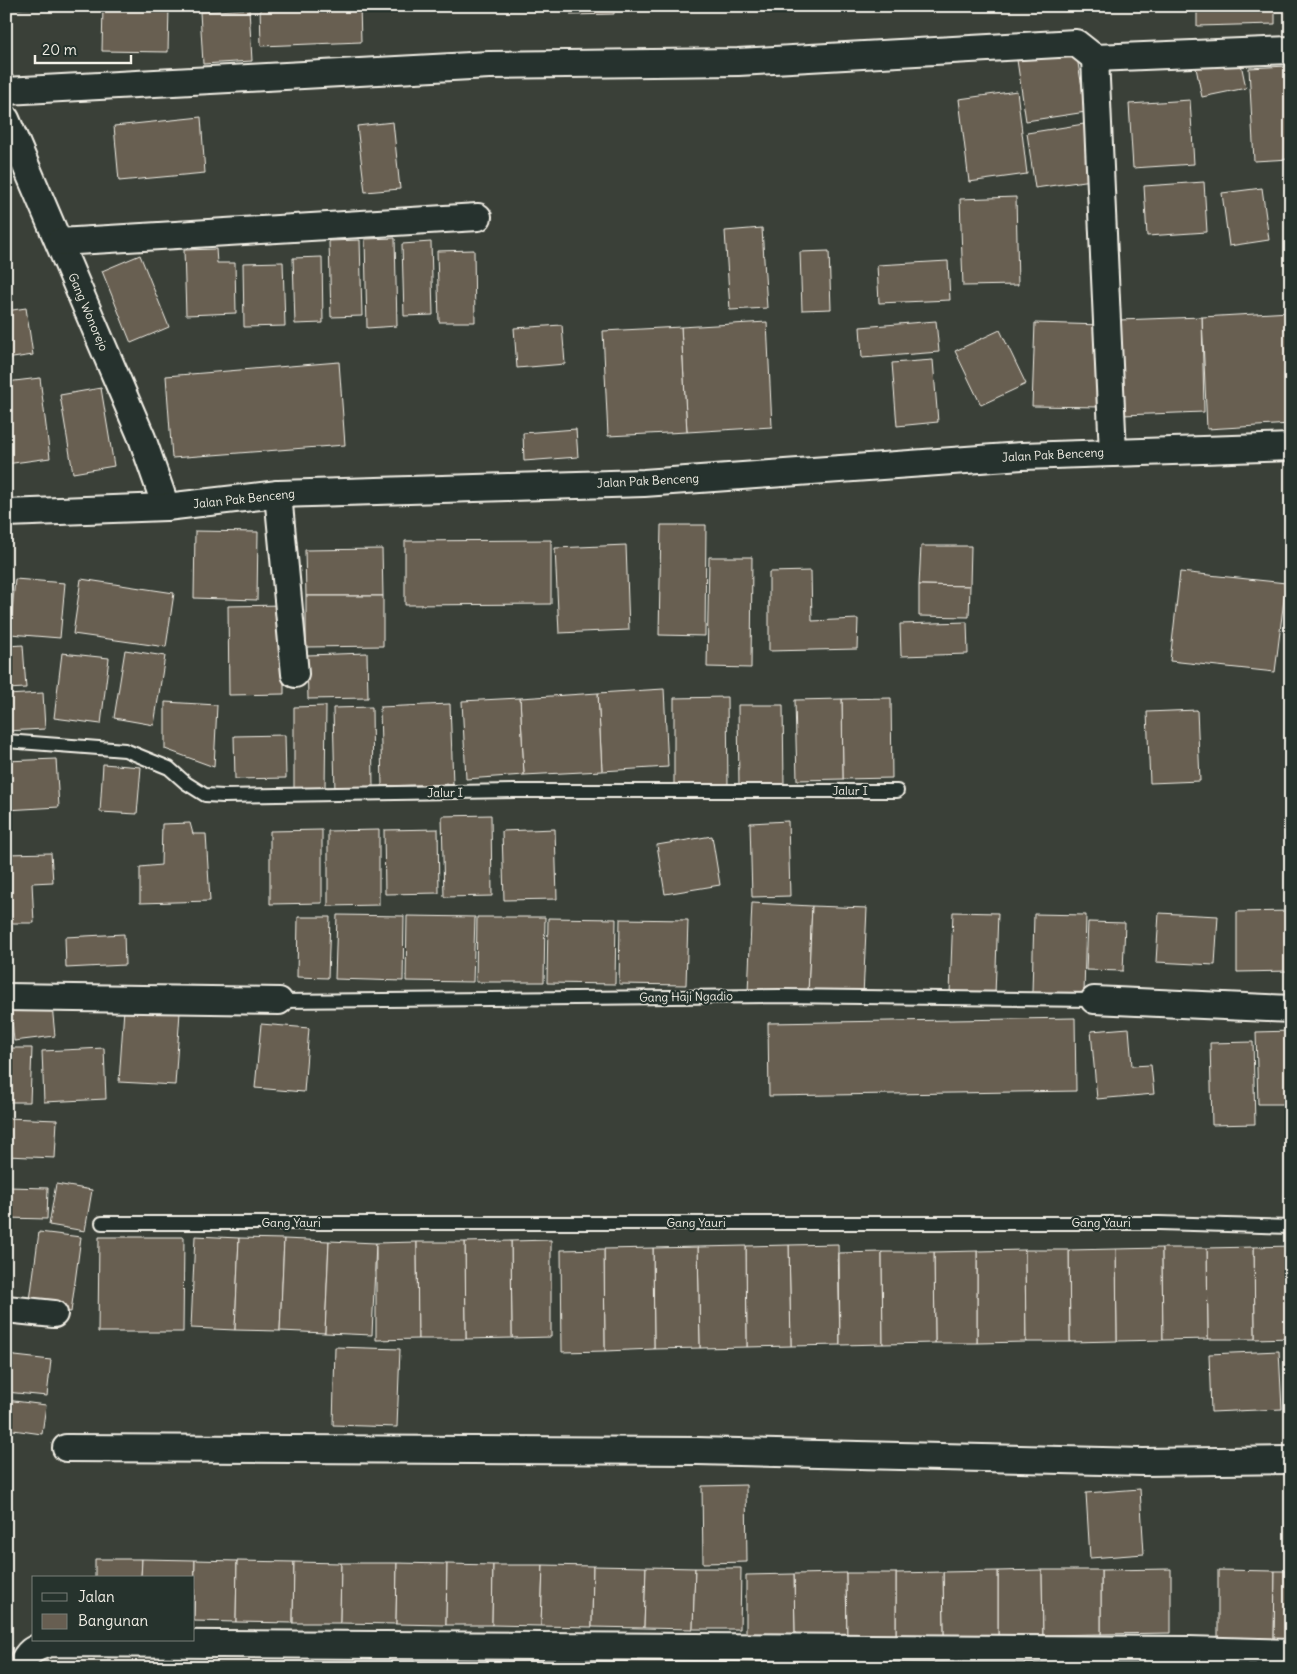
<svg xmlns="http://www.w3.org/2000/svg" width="1297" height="1674" font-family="Delius,sans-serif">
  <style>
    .building { fill: #675e51; stroke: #f4f1e8 }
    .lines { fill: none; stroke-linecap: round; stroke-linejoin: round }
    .lane-casing { stroke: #f4f1e8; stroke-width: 16 }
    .street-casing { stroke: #f4f1e8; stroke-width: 30 }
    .lane { stroke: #26332d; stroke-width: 12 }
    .street { stroke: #26332d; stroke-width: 26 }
    .labels { text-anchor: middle; stroke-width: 4.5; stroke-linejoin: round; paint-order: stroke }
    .street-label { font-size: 12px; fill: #f4f1e8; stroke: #26332d }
  </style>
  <rect width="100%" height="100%" fill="#3a4038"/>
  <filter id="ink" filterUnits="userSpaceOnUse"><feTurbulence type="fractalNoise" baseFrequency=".02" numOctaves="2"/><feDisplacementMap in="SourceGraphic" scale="10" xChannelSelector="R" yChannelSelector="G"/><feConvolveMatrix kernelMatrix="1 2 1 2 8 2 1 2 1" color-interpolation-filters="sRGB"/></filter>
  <g filter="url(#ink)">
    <!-- building -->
    <g class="building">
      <polygon points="18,6 52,6 18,9"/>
      <polygon points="103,6 169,6 168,52 102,51"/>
      <polygon points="260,6 360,6 361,42 261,46"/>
      <polygon points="571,6 614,6 614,14 571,15"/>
      <polygon points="1197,6 1275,6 1275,24 1197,26"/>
      <polygon points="249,9 252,61 203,64 200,12"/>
      <polygon points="1076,51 1086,112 1026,121 1017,60"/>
      <polygon points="1239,54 1246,88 1202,97 1195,63"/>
      <polygon points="1287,66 1291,159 1254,161 1249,68"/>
      <polygon points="1017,91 1027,174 969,182 959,99"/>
      <polygon points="1190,100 1194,164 1133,168 1129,104"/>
      <polygon points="201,117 205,173 119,181 114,126"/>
      <polygon points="393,122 400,189 365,192 357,126"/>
      <polygon points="1084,124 1092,180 1035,188 1027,133"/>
      <polygon points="1204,182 1207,232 1147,236 1144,186"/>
      <polygon points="1262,188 1269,240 1229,246 1222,193"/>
      <polygon points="1016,197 1018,285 963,286 960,199"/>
      <polygon points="762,228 767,308 730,310 725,231"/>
      <polygon points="395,238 397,326 367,328 365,239"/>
      <polygon points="360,240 362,316 331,317 329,241"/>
      <polygon points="431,242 433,315 404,316 402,244"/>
      <polygon points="216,249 217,263 235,263 236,313 186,315 184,250"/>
      <polygon points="474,250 475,322 439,322 437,251"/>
      <polygon points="829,251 831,309 802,310 800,252"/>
      <polygon points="140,255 169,327 131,343 102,271"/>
      <polygon points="322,257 323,323 295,324 293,258"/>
      <polygon points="948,261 950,300 879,303 877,265"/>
      <polygon points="283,262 285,326 244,327 243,263"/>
      <polygon points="26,308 33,355 6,359 6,311"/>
      <polygon points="1290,312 1291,424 1207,429 1202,317"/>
      <polygon points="1202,317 1204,412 1122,415 1119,320"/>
      <polygon points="936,321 939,352 862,358 860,327"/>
      <polygon points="767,322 772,427 687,432 681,327"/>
      <polygon points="1035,323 1103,325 1101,407 1032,406"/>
      <polygon points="562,325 565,364 517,368 514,328"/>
      <polygon points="681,327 687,432 608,436 603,331"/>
      <polygon points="1000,330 1026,384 981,405 955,351"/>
      <polygon points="933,360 938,422 897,426 892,363"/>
      <polygon points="339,362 345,445 172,458 166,376"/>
      <polygon points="40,378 50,458 6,464 6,382"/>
      <polygon points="101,388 114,466 73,473 60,395"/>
      <polygon points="576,429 578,457 524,461 523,433"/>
      <polygon points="661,525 706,525 705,636 659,635"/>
      <polygon points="195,531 258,532 257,600 194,598"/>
      <polygon points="551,540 551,604 405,605 405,541"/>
      <polygon points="626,545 629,630 559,633 555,548"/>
      <polygon points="921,546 971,546 970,586 919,585"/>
      <polygon points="382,549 383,596 306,596 305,550"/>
      <polygon points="709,557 752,557 751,668 707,667"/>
      <polygon points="811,571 812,621 858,619 857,649 769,651 769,572"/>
      <polygon points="1180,572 1286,583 1275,672 1170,661"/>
      <polygon points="15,579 65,583 60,638 10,634"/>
      <polygon points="81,579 174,593 166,647 73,634"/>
      <polygon points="919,585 970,586 969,617 919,616"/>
      <polygon points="306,596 383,596 383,646 306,647"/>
      <polygon points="284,605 284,694 229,695 228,606"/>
      <polygon points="967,622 968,654 901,656 900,624"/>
      <polygon points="23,645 26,688 6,689 6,646"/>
      <polygon points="125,650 165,656 154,725 114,718"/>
      <polygon points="62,653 109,658 101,724 54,718"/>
      <polygon points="367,653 368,698 308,699 307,655"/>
      <polygon points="664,689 668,767 602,771 598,693"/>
      <polygon points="43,693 45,729 6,731 6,695"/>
      <polygon points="598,693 602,771 524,775 520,698"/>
      <polygon points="727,697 728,786 674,787 674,698"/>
      <polygon points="520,698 524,775 466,779 462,701"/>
      <polygon points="891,698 892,778 843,779 842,699"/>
      <polygon points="842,699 843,779 797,780 795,700"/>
      <polygon points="165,702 217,705 214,767 165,749"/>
      <polygon points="450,704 453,784 382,786 380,707"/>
      <polygon points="738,705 783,705 784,786 739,787"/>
      <polygon points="326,706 325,790 294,790 294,707"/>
      <polygon points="372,707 373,790 335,792 333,708"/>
      <polygon points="1197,710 1200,781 1150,783 1147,712"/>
      <polygon points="285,735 286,778 235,779 234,736"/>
      <polygon points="56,759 59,807 6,810 6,761"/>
      <polygon points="103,764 141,767 137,814 100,812"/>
      <polygon points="491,815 492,896 444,897 442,816"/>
      <polygon points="788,821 790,896 752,897 750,823"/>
      <polygon points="190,823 193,834 206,834 210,901 140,903 140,867 161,865 162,824"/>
      <polygon points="438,829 439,893 385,894 384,830"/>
      <polygon points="555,829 557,899 504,900 502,831"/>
      <polygon points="322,830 322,903 270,904 270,831"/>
      <polygon points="379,830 379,905 328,906 328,831"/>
      <polygon points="712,836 720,885 665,894 657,845"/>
      <polygon points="51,853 53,882 32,883 34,923 6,923 6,854"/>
      <polygon points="752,903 812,906 808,994 748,992"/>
      <polygon points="812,906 867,908 863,996 808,994"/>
      <polygon points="1291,911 1291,971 1237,972 1237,912"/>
      <polygon points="953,912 998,913 995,995 950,993"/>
      <polygon points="1159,913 1218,916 1215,965 1156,962"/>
      <polygon points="1034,914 1086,915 1084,994 1032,993"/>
      <polygon points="337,915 404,916 403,981 335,979"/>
      <polygon points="407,916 475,917 473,982 406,981"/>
      <polygon points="298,917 330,917 328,978 297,977"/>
      <polygon points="477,917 545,917 544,982 476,982"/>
      <polygon points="548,918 616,919 615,984 547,983"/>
      <polygon points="620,919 688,920 686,985 619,984"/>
      <polygon points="1088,922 1125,923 1123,971 1086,970"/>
      <polygon points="124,934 125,965 66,968 65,937"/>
      <polygon points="52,1005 55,1036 14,1041 11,1010"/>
      <polygon points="124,1009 180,1012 175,1085 119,1082"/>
      <polygon points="1075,1018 1076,1091 769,1096 768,1023"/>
      <polygon points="261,1024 309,1028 304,1092 255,1088"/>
      <polygon points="1129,1028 1132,1066 1151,1065 1154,1094 1097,1099 1091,1031"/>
      <polygon points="1291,1031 1291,1104 1258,1104 1256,1032"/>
      <polygon points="1253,1042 1255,1124 1212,1125 1210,1043"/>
      <polygon points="6,1048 32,1048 30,1102 6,1102"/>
      <polygon points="104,1048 106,1099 44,1102 42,1051"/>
      <polygon points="6,1118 57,1120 55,1158 6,1156"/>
      <polygon points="56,1184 92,1190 85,1231 49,1225"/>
      <polygon points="7,1187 48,1188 47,1219 6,1218"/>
      <polygon points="39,1232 81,1237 71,1312 29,1308"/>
      <polygon points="195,1236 239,1238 235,1330 191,1328"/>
      <polygon points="99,1237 184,1237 183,1332 98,1332"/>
      <polygon points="239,1238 284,1239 280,1331 235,1330"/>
      <polygon points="284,1239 329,1241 325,1333 280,1331"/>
      <polygon points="551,1240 551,1337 512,1338 511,1241"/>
      <polygon points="329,1241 376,1243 372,1335 325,1333"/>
      <polygon points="511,1241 512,1338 466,1339 465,1242"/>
      <polygon points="417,1242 418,1339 376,1340 376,1243"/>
      <polygon points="417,1242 465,1242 466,1339 418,1339"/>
      <polygon points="838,1244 840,1345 791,1346 789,1245"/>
      <polygon points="789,1245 791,1346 747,1347 746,1246"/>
      <polygon points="746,1246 747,1347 700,1348 698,1247"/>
      <polygon points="1291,1246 1291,1338 1255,1339 1254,1247"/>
      <polygon points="698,1247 700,1348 654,1349 653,1248"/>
      <polygon points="1254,1247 1255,1339 1208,1339 1207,1248"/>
      <polygon points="653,1248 654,1349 605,1351 604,1249"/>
      <polygon points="1162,1248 1163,1340 1117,1341 1116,1249"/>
      <polygon points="1162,1248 1207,1248 1208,1339 1163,1340"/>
      <polygon points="604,1249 605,1351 562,1352 561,1250"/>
      <polygon points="1116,1249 1117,1341 1070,1342 1069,1250"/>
      <polygon points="1025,1250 1026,1342 977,1343 977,1251"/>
      <polygon points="1025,1250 1069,1250 1070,1342 1026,1342"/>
      <polygon points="977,1251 977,1343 935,1343 934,1252"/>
      <polygon points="882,1252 883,1344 840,1345 839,1253"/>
      <polygon points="882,1252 934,1252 935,1343 883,1344"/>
      <polygon points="335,1347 400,1349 397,1427 333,1425"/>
      <polygon points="1279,1351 1282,1409 1211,1412 1209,1354"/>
      <polygon points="6,1355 51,1360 47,1396 6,1392"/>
      <polygon points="6,1400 46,1405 42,1434 6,1429"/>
      <polygon points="746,1485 747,1562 703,1563 702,1486"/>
      <polygon points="1140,1489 1144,1554 1090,1558 1086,1493"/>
      <polygon points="95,1559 142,1559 141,1578 95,1578"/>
      <polygon points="142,1559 195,1560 194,1621 194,1578 141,1578"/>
      <polygon points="195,1560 237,1561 236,1622 194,1621"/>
      <polygon points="237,1561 294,1562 293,1623 236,1622"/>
      <polygon points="294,1562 341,1563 340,1623 293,1623"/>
      <polygon points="341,1563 397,1563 396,1624 340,1623"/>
      <polygon points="397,1563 447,1564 446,1625 396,1624"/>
      <polygon points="447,1564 493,1565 492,1625 446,1625"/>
      <polygon points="493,1565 543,1565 541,1626 492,1625"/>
      <polygon points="543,1565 593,1566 592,1627 541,1626"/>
      <polygon points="593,1566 646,1567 644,1628 592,1627"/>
      <polygon points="646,1567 695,1568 693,1629 644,1628"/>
      <polygon points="695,1568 741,1568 740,1629 693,1629"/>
      <polygon points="1171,1569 1171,1633 1101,1634 1101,1570"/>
      <polygon points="1042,1570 1043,1635 998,1635 998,1571"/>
      <polygon points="1042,1570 1101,1570 1101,1634 1043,1635"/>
      <polygon points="1218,1570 1275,1571 1274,1643 1218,1643"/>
      <polygon points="998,1571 998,1635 944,1636 943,1572"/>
      <polygon points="1275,1571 1291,1571 1291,1643 1274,1643"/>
      <polygon points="943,1572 944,1636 896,1637 896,1573"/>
      <polygon points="846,1573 847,1637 795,1639 794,1574"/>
      <polygon points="846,1573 896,1573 896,1637 847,1637"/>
      <polygon points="794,1574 795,1639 746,1639 746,1575"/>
      <polygon points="203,1664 248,1667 247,1668 202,1668"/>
    </g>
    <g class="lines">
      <defs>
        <g id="lane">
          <polyline points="6,741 125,750 169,768 186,783 205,795 224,796 514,791 897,791"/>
          <polyline points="279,1001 780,996 1094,1000"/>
          <polyline points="102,1223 1159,1223 1291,1227"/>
        </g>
        <g id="street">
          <polyline points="1095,58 1113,453"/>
          <polyline points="6,91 489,65 738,62 1076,43 1095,58 1291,50"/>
          <polyline points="6,119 142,438 166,507"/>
          <polyline points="59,242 478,217"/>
          <polyline points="278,494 295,674"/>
          <polyline points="6,513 166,507 278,494 644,483 1022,456 1291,447"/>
          <polyline points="6,997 279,1001"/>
          <polyline points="1094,1000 1291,1009"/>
          <polyline points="6,1309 54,1314"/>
          <polyline points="66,1448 697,1451 1143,1462 1291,1460"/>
          <path d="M20 1668C28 1650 32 1649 50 1643L1187 1650 1291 1653"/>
        </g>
      </defs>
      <!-- lane casing -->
      <use href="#lane" class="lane-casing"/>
      <!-- street casing -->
      <use href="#street" class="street-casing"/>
      <!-- lane -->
      <use href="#lane" class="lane"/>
      <!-- street -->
      <use href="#street" class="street"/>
    </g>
  </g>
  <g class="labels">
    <!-- street labels -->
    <g class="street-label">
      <text transform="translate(88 312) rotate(67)" y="4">Gang Wonorejo</text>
      <text transform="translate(1053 455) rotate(-3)" y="4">Jalan Pak Benceng</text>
      <text transform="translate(648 481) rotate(-3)" y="4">Jalan Pak Benceng</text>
      <text transform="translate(244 499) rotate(-6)" y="4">Jalan Pak Benceng</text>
      <text x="850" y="795">Jalur I</text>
      <text transform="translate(445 793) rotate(-1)" y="4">Jalur I</text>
      <text transform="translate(686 997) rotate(-1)" y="4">Gang Haji Ngadio</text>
      <text x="291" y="1227">Gang Yauri</text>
      <text x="696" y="1227">Gang Yauri</text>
      <text x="1101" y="1227">Gang Yauri</text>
    </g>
  </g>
  <!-- margin -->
  <rect width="1297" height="1674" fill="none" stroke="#26332d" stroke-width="25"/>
  <rect x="12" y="12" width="1272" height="1649" fill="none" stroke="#f4f1e8" stroke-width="2" filter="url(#ink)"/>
  <!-- legend -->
  <rect x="32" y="1576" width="162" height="65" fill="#26332d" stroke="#787f78"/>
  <rect x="42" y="1593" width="25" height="8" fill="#26332d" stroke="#787f78"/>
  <text x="78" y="1602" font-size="15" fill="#f4f1e8">Jalan</text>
  <rect x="42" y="1614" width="25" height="15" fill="#675e51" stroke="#787f78"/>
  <text x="78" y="1626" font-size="15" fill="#f4f1e8">Bangunan</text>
  <!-- scale -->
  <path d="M35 55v8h96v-8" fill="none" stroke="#f4f1e8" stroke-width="2.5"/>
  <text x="42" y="55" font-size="15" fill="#f4f1e8" stroke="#26332d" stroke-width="4" paint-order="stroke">20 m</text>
</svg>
